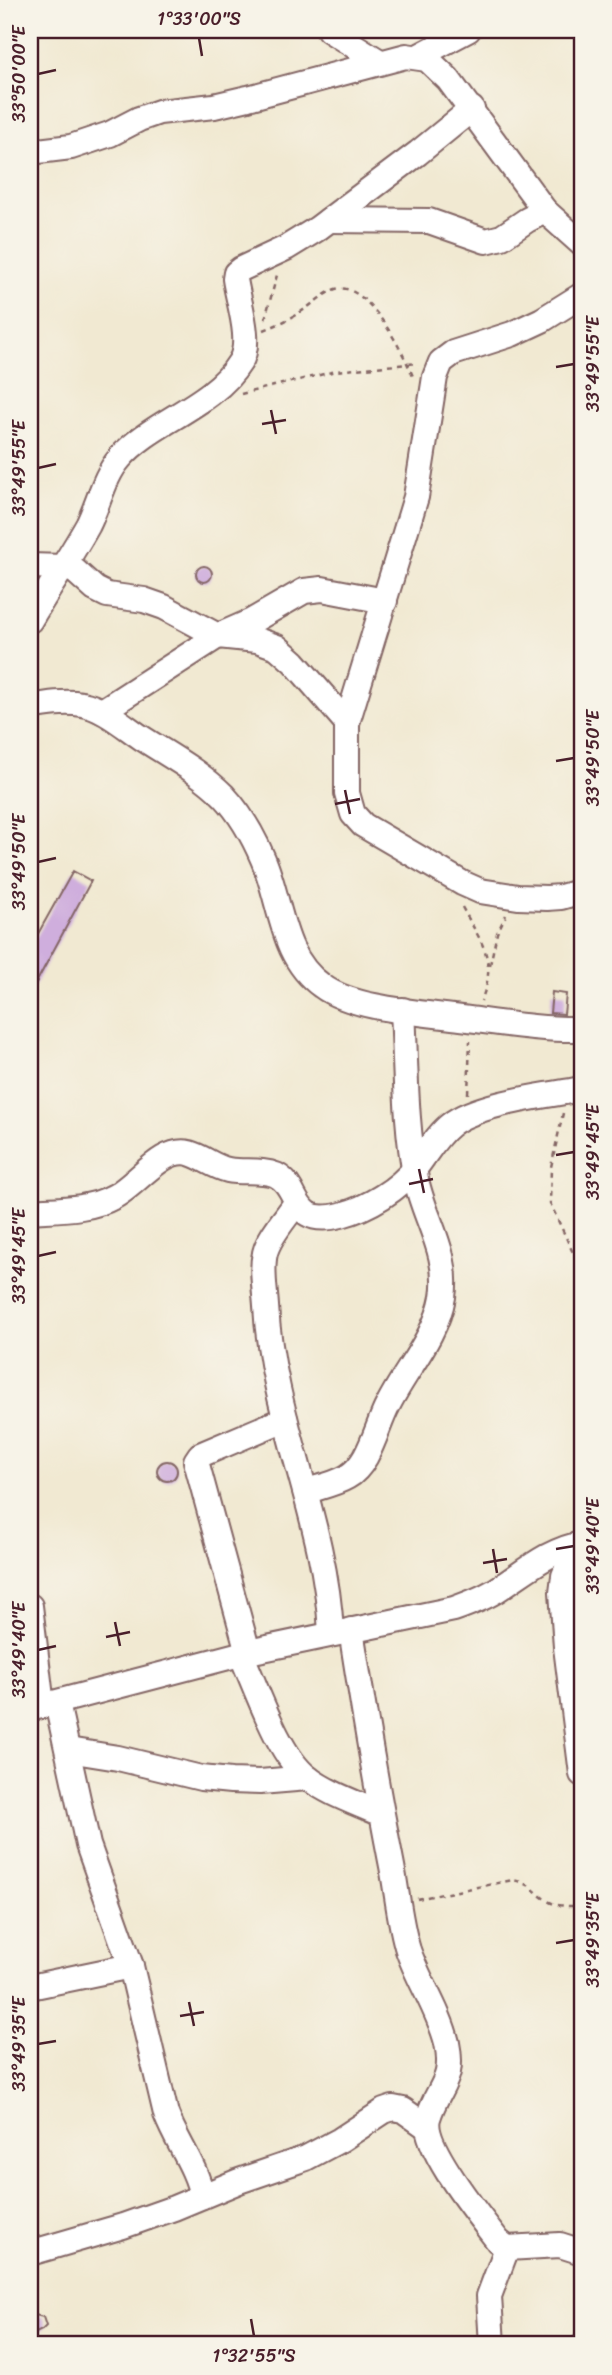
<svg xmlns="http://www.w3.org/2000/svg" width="612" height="2375" font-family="Sriracha,sans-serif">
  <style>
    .building { fill: #cfaedd }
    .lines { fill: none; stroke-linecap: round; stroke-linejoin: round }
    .minor-casing { stroke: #846665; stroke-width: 28 }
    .path { stroke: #846665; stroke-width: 2.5; stroke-dasharray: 5 5; stroke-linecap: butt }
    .minor { stroke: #fff; stroke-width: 24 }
    .ticks { fill: none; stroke: #4a1f2b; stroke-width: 2.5 }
    .neatline { fill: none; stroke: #4a1f2b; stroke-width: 2.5 }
    .ticks-label { font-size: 18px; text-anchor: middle; fill: #4a1f2b }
  </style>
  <rect width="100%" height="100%" fill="#f7f3e8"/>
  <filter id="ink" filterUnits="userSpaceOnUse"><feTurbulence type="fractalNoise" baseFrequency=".0143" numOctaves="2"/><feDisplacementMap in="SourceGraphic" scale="14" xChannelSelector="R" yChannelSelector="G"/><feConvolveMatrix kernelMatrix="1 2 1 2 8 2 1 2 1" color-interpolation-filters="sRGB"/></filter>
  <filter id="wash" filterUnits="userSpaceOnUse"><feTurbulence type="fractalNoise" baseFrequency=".00686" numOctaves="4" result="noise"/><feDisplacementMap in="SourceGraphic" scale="28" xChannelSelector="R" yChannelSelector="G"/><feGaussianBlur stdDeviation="1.57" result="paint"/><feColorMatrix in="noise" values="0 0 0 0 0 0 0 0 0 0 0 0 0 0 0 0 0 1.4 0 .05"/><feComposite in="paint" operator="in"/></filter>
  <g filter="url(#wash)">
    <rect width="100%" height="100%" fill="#f1e9d2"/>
    <g id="blocks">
      <!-- building -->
      <g class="building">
        <circle cx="204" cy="574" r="8"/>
        <polygon points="73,871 91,881 30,994 30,948"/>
        <polygon points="552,992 566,994 564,1014 550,1013"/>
        <circle cx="167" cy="1471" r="10"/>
        <polygon points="35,2315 43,2317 46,2326 42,2330 30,2336 30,2321"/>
      </g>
    </g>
  </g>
  <g filter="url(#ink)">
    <use href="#blocks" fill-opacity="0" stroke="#846665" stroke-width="2"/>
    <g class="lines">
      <defs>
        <g id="minor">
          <polyline points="329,30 380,62"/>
          <polyline points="419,56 468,30"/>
          <polyline points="30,152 71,147 110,134 139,119 159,112 214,106 248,98 406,56 427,59 448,79 545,211 582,244"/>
          <polyline points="329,220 429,221 486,241 502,237 527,220 545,211"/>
          <polyline points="582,295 542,320 512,334 453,353 441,362 435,377 416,497 347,723 347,793 353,814 363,825 462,883 480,891 518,897 547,898 561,897 582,891"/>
          <polyline points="30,566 63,567 75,571 95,589 107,595 144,600 164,607 218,636 257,640 277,647 294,662 347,723"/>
          <path d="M30 620C49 588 70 557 88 525 99 503 104 476 120 458 152 421 213 406 240 362 253 342 238 301 235 279L236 273 241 269 286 248 317 229 418 153 472 109"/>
          <path d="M30 707C47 704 65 701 82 704 104 708 124 726 142 738 170 756 200 772 224 796 240 813 254 838 263 859 282 903 280 956 322 986 352 1009 423 1013 461 1018 501 1023 542 1030 582 1029"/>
          <polyline points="102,711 218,636 252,621 304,591 322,589 385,601"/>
          <path d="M296 1203C286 1218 269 1236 265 1253 261 1270 265 1289 266 1306 272 1418 326 1520 331 1633"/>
          <path d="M30 1211C56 1209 90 1210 113 1197 136 1186 162 1146 189 1153 203 1157 214 1167 228 1170 243 1173 262 1169 276 1175 302 1188 289 1228 341 1215 368 1208 399 1189 416 1167 427 1153 436 1136 450 1125 475 1104 548 1095 582 1089"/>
          <path d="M307 1491C320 1487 335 1484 347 1477 370 1464 376 1427 388 1405 406 1369 436 1337 443 1297 450 1253 424 1219 416 1179 405 1124 406 1066 403 1010"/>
          <polyline points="577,1545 564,1576 562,1592 566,1647 582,1774"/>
          <polyline points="30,1606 42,1706"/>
          <path d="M351 1630C363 1707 376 1784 391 1861 397 1890 399 1921 408 1950 419 1982 439 2010 447 2043 455 2082 438 2085 428 2118 421 2146 480 2217 498 2241L507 2248 560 2245 582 2252"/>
          <polyline points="248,1652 196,1461 200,1455 285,1419"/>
          <path d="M241 1654C257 1689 278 1755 308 1778 329 1794 357 1803 381 1814"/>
          <path d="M57 1703 88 1845 131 1966 166 2114C177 2143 196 2166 202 2196"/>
          <path d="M30 1709 248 1652 454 1609C468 1604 482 1599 495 1591 522 1574 549 1549 582 1544"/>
          <polyline points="68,1750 118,1758 201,1778 231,1781 260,1782 308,1778"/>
          <polyline points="30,1987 131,1966"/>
          <polyline points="30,2253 123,2226 174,2208 239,2181 306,2158 340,2140 384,2111 393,2108 403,2110 427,2127"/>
          <polyline points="492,2345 489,2296 507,2248"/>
        </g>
      </defs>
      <!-- minor casing -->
      <use href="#minor" class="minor-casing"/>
      <!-- path -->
      <g class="path">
        <polyline points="265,319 277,275"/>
        <path d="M264 330C277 325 290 319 302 311 313 304 322 295 333 290 365 276 405 355 414 379"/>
        <polyline points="241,394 336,371 417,363"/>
        <path d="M462 907C482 944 498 960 481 1001"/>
        <polyline points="490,965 497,933 506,915"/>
        <polyline points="468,1094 470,1041"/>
        <polyline points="563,1113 551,1167 550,1203 582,1272"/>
        <path d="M417 1899 513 1880C536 1885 531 1891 548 1901 557 1907 571 1906 582 1906"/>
        <polyline points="554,2345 573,2338 582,2330"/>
      </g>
      <!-- minor -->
      <use href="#minor" class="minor"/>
    </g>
  </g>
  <!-- ticks -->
  <path class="ticks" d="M199 38 202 56M38 74 56 70M556 367 574 364M271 410 276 434M262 424 286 420M38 468 56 464M556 761 574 758M345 790 350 814M335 804 360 799M38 862 56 858M556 1155 574 1152M419 1169 424 1193M409 1184 433 1179M38 1256 56 1252M493 1549 497 1573M556 1549 574 1546M483 1563 507 1559M115 1622 120 1646M106 1637 130 1632M38 1650 56 1646M556 1943 574 1940M189 2002 194 2026M180 2016 204 2012M38 2044 56 2041M251 2319 254 2336"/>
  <!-- margin -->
  <rect width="612" height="2375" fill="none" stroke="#f7f3e8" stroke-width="77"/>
  <rect x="38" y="38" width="536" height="2298" class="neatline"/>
  <g class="ticks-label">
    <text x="199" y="25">1°33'00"S</text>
    <text transform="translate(19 74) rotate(-90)" y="6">33°50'00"E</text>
    <text transform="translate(593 364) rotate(-90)" y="6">33°49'55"E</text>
    <text transform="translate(19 468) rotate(-90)" y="6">33°49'55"E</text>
    <text transform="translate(593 758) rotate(-90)" y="6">33°49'50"E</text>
    <text transform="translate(19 862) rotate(-90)" y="6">33°49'50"E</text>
    <text transform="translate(593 1152) rotate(-90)" y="6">33°49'45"E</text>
    <text transform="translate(19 1256) rotate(-90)" y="6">33°49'45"E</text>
    <text transform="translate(593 1546) rotate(-90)" y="6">33°49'40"E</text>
    <text transform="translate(19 1650) rotate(-90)" y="6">33°49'40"E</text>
    <text transform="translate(593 1940) rotate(-90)" y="6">33°49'35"E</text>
    <text transform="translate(19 2044) rotate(-90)" y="6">33°49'35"E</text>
    <text x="254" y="2362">1°32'55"S</text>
  </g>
</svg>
